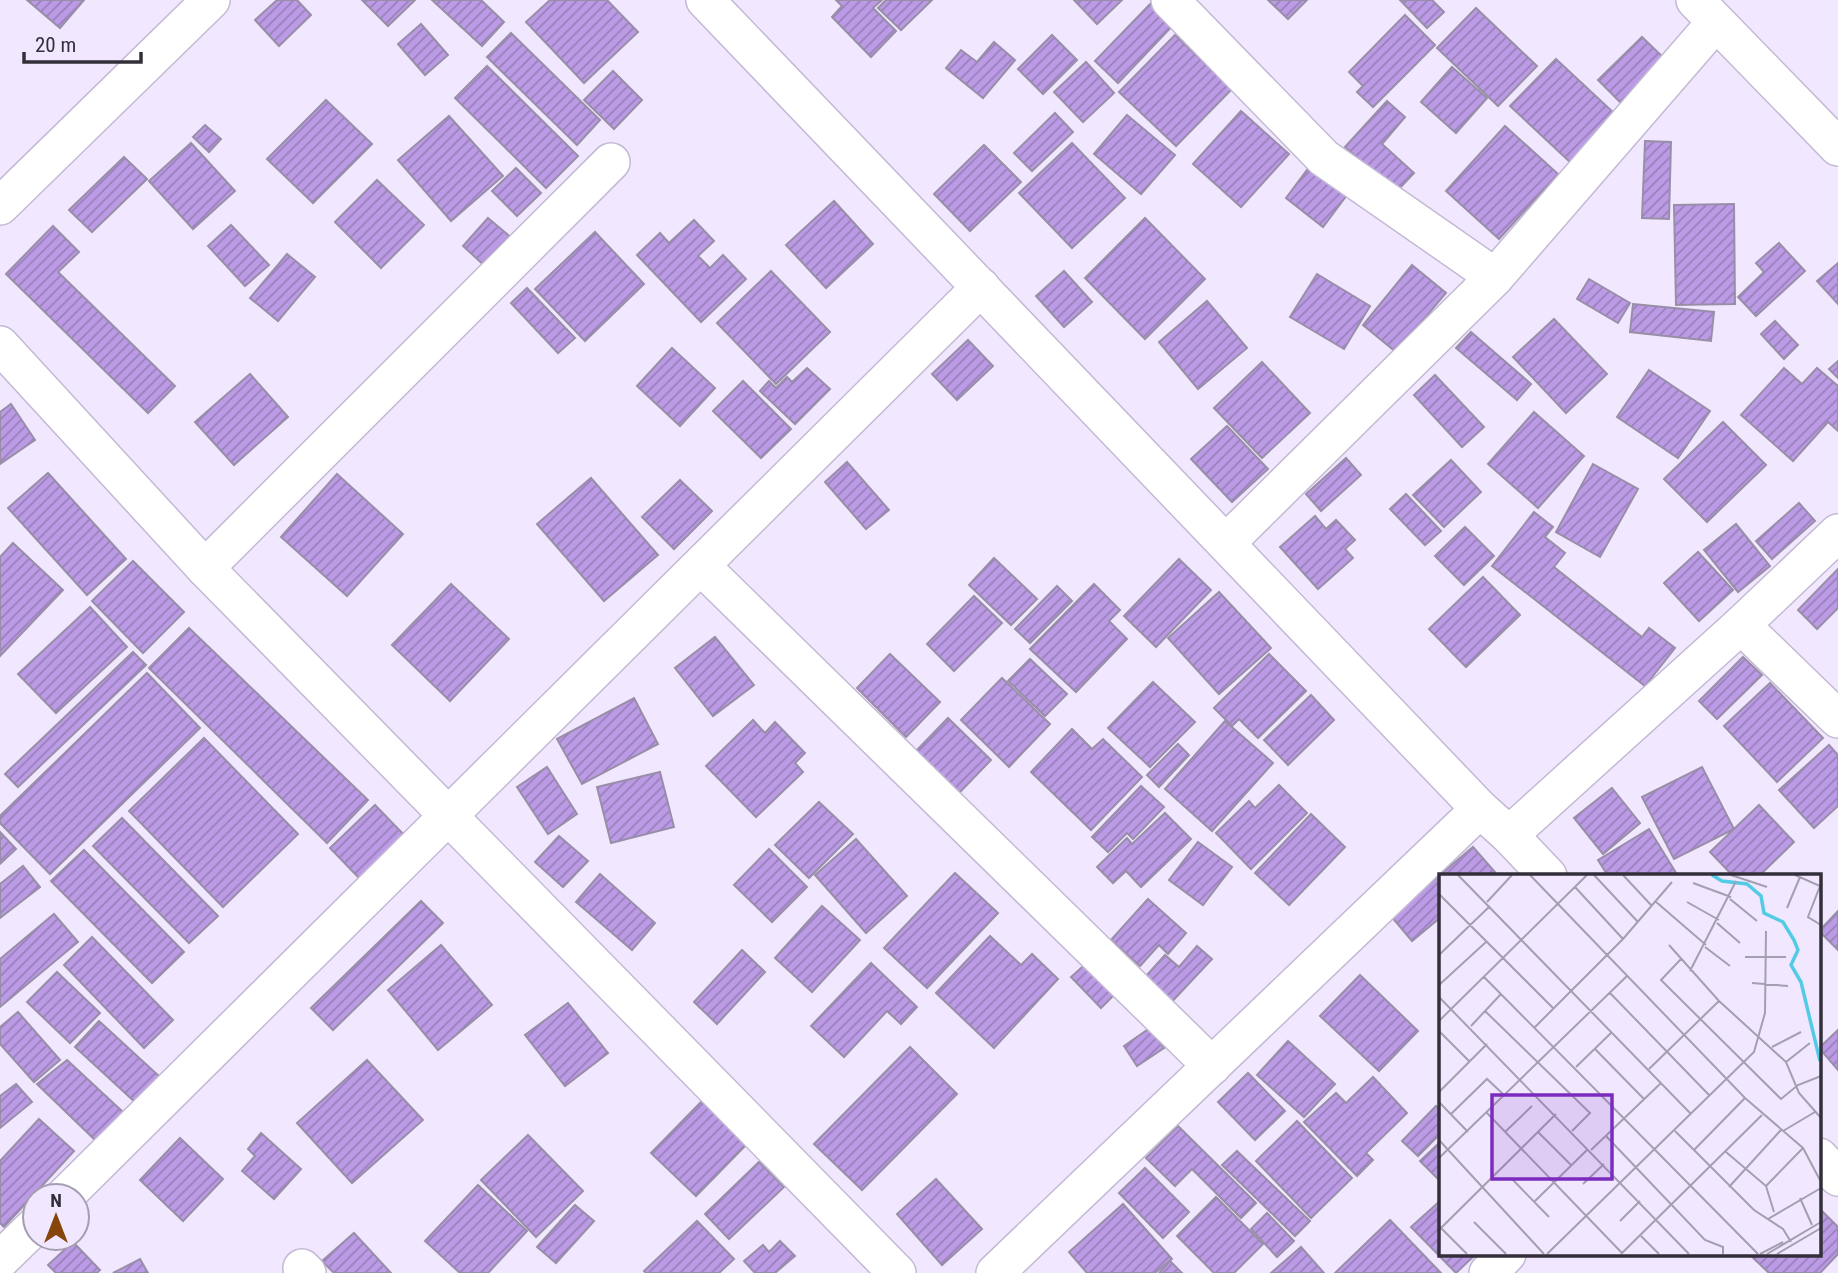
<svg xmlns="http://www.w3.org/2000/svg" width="1838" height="1273" font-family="'Roboto Condensed',sans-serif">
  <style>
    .building { fill: url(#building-hatch); stroke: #998ea8; stroke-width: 2 }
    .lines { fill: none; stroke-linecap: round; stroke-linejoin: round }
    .minor-casing { stroke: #c4b9d4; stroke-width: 40 }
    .minor { stroke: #fff; stroke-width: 37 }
    .inset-river { fill: none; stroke: #54cbe5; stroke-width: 3.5 }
    .inset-road { fill: none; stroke: #a59eb0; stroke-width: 2 }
    .view { fill: #7b2cbf; fill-opacity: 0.15; stroke: #7b2cbf; stroke-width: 3.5 }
    .inset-edge { fill: none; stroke: #332f3a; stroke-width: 3.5 }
  </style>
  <defs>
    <pattern id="building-hatch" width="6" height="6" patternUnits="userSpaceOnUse" patternTransform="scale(1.75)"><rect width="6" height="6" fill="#bc9be6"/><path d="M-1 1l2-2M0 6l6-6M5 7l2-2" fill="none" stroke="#997fbb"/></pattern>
  </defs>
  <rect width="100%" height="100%" fill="#f1e8ff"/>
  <!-- building -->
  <g class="building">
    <polygon points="27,0 84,0 60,28"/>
    <polygon points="277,0 297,0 311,15 279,46 255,20"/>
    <polygon points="362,0 415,0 388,26"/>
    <polygon points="432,0 481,0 504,22 482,46"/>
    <polygon points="550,0 607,0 638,32 584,83 526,22"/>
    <polygon points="836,0 882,0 873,8 896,31 871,57 832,17 842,6"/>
    <polygon points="886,0 932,0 901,30 878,8"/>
    <polygon points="1074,0 1122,0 1097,24"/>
    <polygon points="1154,0 1177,21 1118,83 1095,61"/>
    <polygon points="1268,0 1307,0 1288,19"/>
    <polygon points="1400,0 1432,0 1444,12 1427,28"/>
    <polygon points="1476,8 1537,66 1498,106 1437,48"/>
    <polygon points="1405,15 1435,45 1373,107 1357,92 1363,86 1349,72"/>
    <polygon points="421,24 448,55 425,75 398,44"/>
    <polygon points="511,33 600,120 577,145 487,57"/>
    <polygon points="1052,35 1077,60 1043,94 1018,69"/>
    <polygon points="1175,35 1232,89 1176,146 1119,92"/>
    <polygon points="1642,37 1669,63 1625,107 1598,80"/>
    <polygon points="994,42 1015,60 983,98 946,68 961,50 977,62"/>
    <polygon points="1556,59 1615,114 1570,162 1510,106"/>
    <polygon points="1086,62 1114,93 1083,122 1054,92"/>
    <polygon points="487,66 578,156 546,188 455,98"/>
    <polygon points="1452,67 1487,98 1456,133 1421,102"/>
    <polygon points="613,71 642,100 614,129 584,100"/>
    <polygon points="326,100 372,144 313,203 267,159"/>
    <polygon points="1387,101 1405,117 1382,144 1414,173 1396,192 1345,147"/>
    <polygon points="1241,111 1289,154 1241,207 1193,164"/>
    <polygon points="1055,113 1073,132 1032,171 1014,153"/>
    <polygon points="1127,115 1175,155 1141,194 1094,154"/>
    <polygon points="449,116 503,176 451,221 398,160"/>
    <polygon points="205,125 221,139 209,152 193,137"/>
    <polygon points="1505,126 1558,174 1499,239 1446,191"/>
    <polygon points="1645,141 1671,142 1669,219 1642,218"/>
    <polygon points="191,143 235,191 193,229 149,181"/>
    <polygon points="1072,143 1125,198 1072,248 1019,193"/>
    <polygon points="984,145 1021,182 970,231 934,194"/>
    <polygon points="124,157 147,179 92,232 69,210"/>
    <polygon points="1310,166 1347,195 1323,227 1286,198"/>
    <polygon points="516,168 541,193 517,216 492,191"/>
    <polygon points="377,180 424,225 381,268 335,222"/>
    <polygon points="834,201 873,244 826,288 786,245"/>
    <polygon points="1734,204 1735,304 1676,305 1674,205"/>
    <polygon points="488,218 513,239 487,268 463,246"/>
    <polygon points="1145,218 1205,279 1145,339 1085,278"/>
    <polygon points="694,220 714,241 698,256 710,268 723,255 746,279 701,322 637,255 660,233 669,243"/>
    <polygon points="231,225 269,265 245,286 208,246"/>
    <polygon points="53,226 79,252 58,272 175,386 148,413 6,274"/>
    <polygon points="595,232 644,284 585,341 535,289"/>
    <polygon points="1779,243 1805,271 1756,316 1738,297 1764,272 1756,263"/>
    <polygon points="287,254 315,277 278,321 250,298"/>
    <polygon points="1838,263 1838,304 1817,281"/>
    <polygon points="1412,265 1446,293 1396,352 1363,325"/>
    <polygon points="771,271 830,332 776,384 717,323"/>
    <polygon points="1064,271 1092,302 1064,327 1036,296"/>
    <polygon points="1317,274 1370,306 1344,349 1290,317"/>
    <polygon points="1589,279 1630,303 1618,323 1577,299"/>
    <polygon points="527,288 575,338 558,353 511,303"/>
    <polygon points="1207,301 1247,348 1198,389 1159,342"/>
    <polygon points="1633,304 1714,312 1711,341 1630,332"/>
    <polygon points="1554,319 1607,374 1566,413 1513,357"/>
    <polygon points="1775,321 1798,345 1784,359 1761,334"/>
    <polygon points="1471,332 1531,384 1517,400 1456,348"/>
    <polygon points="968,340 993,366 957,400 932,374"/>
    <polygon points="672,348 715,388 680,426 637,386"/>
    <polygon points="1838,361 1838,378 1829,369"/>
    <polygon points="1262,362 1310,413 1262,458 1214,408"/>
    <polygon points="807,368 830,389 795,424 760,391 769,381 776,388 787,377 792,382"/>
    <polygon points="1784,368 1802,384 1817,368 1838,386 1838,431 1828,422 1793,461 1741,415"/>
    <polygon points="1649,370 1710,411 1678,458 1617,417"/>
    <polygon points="250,374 288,417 234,465 195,422"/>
    <polygon points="1435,375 1484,427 1462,447 1414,395"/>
    <polygon points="743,381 791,429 761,458 713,411"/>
    <polygon points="11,404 35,440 0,464 0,412"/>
    <polygon points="1534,412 1584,456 1538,508 1488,464"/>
    <polygon points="1723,422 1766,465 1707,522 1664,479"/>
    <polygon points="1227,426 1268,469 1232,502 1191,459"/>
    <polygon points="1346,458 1361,475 1321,511 1306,494"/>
    <polygon points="1451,460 1481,492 1444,527 1413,495"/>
    <polygon points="847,462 889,510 866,529 825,482"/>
    <polygon points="1593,464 1638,489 1600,557 1556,532"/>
    <polygon points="48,473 126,559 87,595 8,508"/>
    <polygon points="337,474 403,534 347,596 281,537"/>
    <polygon points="591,478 658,555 604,601 537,524"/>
    <polygon points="680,480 712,511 674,549 642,517"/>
    <polygon points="1406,494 1441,531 1425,545 1390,509"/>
    <polygon points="1799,503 1815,521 1772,559 1756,541"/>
    <polygon points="1534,512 1553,527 1545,537 1565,553 1554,567 1642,637 1649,628 1675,648 1645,686 1492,566"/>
    <polygon points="1315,516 1326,529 1336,520 1355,540 1345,549 1353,558 1318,589 1280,547"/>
    <polygon points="1736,524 1770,566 1738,592 1704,550"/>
    <polygon points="1465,527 1494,556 1464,585 1435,556"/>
    <polygon points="13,543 63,590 0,656 0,557"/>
    <polygon points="1698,552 1733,590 1699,621 1664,583"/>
    <polygon points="994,558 1037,599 1011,625 969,585"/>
    <polygon points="1179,559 1211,590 1156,647 1124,616"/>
    <polygon points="133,561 184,612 143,653 92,601"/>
    <polygon points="1838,569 1838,608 1817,629 1798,610"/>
    <polygon points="1483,577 1520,615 1466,667 1429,629"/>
    <polygon points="451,584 509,639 450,701 392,645"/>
    <polygon points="1094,584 1120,610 1109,621 1127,639 1076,692 1030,649"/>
    <polygon points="1057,586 1072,601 1030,643 1015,629"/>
    <polygon points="1219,592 1271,648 1219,694 1168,638"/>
    <polygon points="974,596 1002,623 954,671 927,644"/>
    <polygon points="90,607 127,647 56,713 18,674"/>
    <polygon points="189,628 368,800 327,843 149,668"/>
    <polygon points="715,637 754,685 713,716 675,668"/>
    <polygon points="133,652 146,665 18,787 5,774"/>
    <polygon points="890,654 940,702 906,737 857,688"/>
    <polygon points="1269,654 1306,691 1258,738 1239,719 1232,726 1214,708"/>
    <polygon points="1743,657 1762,675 1717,719 1699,701"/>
    <polygon points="1030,659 1067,694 1045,716 1008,681"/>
    <polygon points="147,673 200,728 50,874 0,823 0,816"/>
    <polygon points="1002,678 1050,724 1009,767 961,720"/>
    <polygon points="1153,682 1195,722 1150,767 1108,728"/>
    <polygon points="1770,683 1823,738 1777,782 1724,726"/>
    <polygon points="1311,695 1334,720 1288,765 1264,740"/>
    <polygon points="634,698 658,744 582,784 557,739"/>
    <polygon points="948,718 991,760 959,793 916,751"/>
    <polygon points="753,720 765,733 775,722 805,753 795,763 803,772 756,817 706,766"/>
    <polygon points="1225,721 1273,763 1212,831 1165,789"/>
    <polygon points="1072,729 1092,749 1103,739 1142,777 1091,830 1031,772"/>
    <polygon points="204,738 298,834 223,907 129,811"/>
    <polygon points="1178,744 1189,755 1159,787 1147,775"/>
    <polygon points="1829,745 1838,755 1838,806 1814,828 1779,790"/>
    <polygon points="547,767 577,814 548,834 517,787"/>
    <polygon points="1702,767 1734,829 1674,859 1642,797"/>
    <polygon points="660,772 674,827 611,843 597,787"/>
    <polygon points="1279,785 1307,813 1251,869 1216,833 1249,801 1255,808"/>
    <polygon points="1141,786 1164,807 1133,839 1127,833 1108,852 1092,837"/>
    <polygon points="1612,788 1640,823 1603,854 1574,818"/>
    <polygon points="819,802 853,834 809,878 775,845"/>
    <polygon points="375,805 407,838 362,881 330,848"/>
    <polygon points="1759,805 1794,842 1759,876 1733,876 1710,852"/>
    <polygon points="1165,813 1191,839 1141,887 1126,871 1113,883 1097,867 1127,838 1132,844"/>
    <polygon points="1311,814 1345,847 1289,905 1255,873"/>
    <polygon points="122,818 218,916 189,943 93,846"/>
    <polygon points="1649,829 1678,876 1608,876 1598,860"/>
    <polygon points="0,832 16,849 0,864"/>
    <polygon points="559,836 588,861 563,887 535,862"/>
    <polygon points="856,839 907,896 866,933 815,875"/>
    <polygon points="1198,842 1232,867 1203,905 1169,880"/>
    <polygon points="1473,847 1495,872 1490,876 1441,876 1441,917 1412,941 1391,916"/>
    <polygon points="769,849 807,887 772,922 734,885"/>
    <polygon points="84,850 184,952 152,983 51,881"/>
    <polygon points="23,866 40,887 0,918 0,884"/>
    <polygon points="955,873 998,913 927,988 884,948"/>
    <polygon points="600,874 655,923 632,950 576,902"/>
    <polygon points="1148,899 1186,933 1168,954 1159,945 1140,966 1111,940"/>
    <polygon points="421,901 443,923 333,1030 311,1008"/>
    <polygon points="822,906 860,940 812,992 775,958"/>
    <polygon points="1838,911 1838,950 1819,931"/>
    <polygon points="54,914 78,942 0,1007 0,959"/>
    <polygon points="990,936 1021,965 1032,954 1058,979 994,1048 936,993"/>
    <polygon points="92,937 173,1020 144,1048 64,965"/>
    <polygon points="441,945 492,1005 438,1050 388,990"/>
    <polygon points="1197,946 1212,959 1166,1008 1139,984 1165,955 1179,967"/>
    <polygon points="742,950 765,972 717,1024 694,1002"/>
    <polygon points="1089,961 1118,991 1101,1008 1071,977"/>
    <polygon points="871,963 917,1007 901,1024 887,1011 844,1057 811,1026"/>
    <polygon points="57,972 100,1013 70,1043 27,1002"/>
    <polygon points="1360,975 1418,1031 1379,1071 1320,1016"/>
    <polygon points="568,1003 608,1053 565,1086 525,1035"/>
    <polygon points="18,1012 60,1060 34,1082 0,1044 0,1027"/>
    <polygon points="99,1021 160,1077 136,1103 75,1047"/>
    <polygon points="1150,1028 1164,1048 1137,1066 1124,1046"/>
    <polygon points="1838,1030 1838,1070 1819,1048"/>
    <polygon points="1288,1041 1335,1084 1304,1117 1257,1075"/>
    <polygon points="910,1047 957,1094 862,1190 814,1144"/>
    <polygon points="67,1060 123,1112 95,1140 37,1084"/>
    <polygon points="367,1060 423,1120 352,1183 297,1123"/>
    <polygon points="1248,1073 1285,1111 1255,1140 1218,1102"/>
    <polygon points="1373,1077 1407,1113 1366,1153 1373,1160 1357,1176 1304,1122 1336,1093 1346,1103"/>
    <polygon points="16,1084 32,1102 0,1128 0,1096"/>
    <polygon points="703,1100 747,1144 696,1196 651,1153"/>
    <polygon points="1436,1106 1441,1111 1441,1133 1418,1156 1402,1141"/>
    <polygon points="39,1119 74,1151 4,1227 0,1223 0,1161"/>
    <polygon points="1297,1121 1352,1178 1311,1218 1256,1161"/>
    <polygon points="1178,1126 1256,1203 1241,1218 1192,1169 1175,1186 1146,1158"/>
    <polygon points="261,1133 301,1169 274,1199 242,1171 255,1156 248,1149"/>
    <polygon points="528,1135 583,1191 536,1237 481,1180"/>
    <polygon points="180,1138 223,1179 183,1221 140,1180"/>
    <polygon points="1441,1141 1441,1182 1420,1161"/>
    <polygon points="1237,1151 1310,1221 1295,1236 1222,1165"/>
    <polygon points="759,1162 784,1187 729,1239 705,1214"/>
    <polygon points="1145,1168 1189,1212 1163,1238 1119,1193"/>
    <polygon points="936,1179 982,1229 942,1265 897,1214"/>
    <polygon points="478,1185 527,1231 488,1273 460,1273 425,1241"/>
    <polygon points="1216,1197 1263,1244 1234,1273 1214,1273 1177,1236"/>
    <polygon points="1441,1200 1441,1254 1476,1254 1456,1273 1411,1227"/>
    <polygon points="1123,1204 1172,1259 1155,1273 1087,1273 1069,1252"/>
    <polygon points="575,1205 594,1221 556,1263 537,1247"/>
    <polygon points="1819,1208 1838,1227 1838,1254 1820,1273 1769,1273 1750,1255 1819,1254"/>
    <polygon points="1267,1213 1294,1241 1277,1257 1251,1229"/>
    <polygon points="1390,1220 1441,1273 1335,1273"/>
    <polygon points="697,1221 734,1259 719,1273 646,1273 644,1271"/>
    <polygon points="354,1233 391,1273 334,1273 322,1261"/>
    <polygon points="780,1241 795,1256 775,1273 755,1273 744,1261 763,1245 769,1252"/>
    <polygon points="73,1242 100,1270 97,1273 56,1273 48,1265"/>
    <polygon points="1301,1247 1324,1273 1271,1273"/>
    <polygon points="140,1259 148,1273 113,1273"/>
    <polygon points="1170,1261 1182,1273 1159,1273"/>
  </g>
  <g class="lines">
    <defs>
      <g id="minor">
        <polyline points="705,0 1480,809 1509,835 1548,876"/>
        <polyline points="1170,0 1324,158 1495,277 1226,543"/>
        <polyline points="1695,0 1838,147"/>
        <polyline points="0,206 211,0"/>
        <polyline points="1495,277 1716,22"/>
        <polyline points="0,345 205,568 897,1273"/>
        <polyline points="701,566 1212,1066"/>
        <polyline points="205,568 611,162"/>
        <polyline points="1741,625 1838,719"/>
        <polyline points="1509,835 1741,625 1838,533"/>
        <polyline points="1819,1157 1838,1177"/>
        <polyline points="65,1196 981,287"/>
        <polyline points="0,1260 35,1226"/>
        <polyline points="302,1268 307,1273"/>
        <polyline points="995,1273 1480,809"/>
        <polyline points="1488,1273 1507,1254"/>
      </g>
    </defs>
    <!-- minor casing -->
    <use href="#minor" class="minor-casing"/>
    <!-- minor -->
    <use href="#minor" class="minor"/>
  </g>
  <!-- overview -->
  <g transform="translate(1439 874)">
    <rect width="382" height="382" fill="#f1e8ff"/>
    <path class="inset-river" d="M273 1 283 7 308 10 322 22 325 39 344 48 355 66 359 76 352 91 362 108 381 187"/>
    <path class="inset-road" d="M19 1 252 240M91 1 306 224 364 274 382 308M155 1 199 48M184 1 212 31M292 1 328 13M356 1 381 12 369 43 382 51M254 9 292 23M136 13 184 65M0 20 115 135M291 25 318 47M216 27 267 71M48 28 73 1M248 28 280 46M348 34 361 3M278 49 301 69M230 71 280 127 347 188 360 219 382 244M266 73 291 92M0 81 51 32M306 83H347M242 85 222 106 342 225 359 211 382 202M251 97 297 7M45 103 319 380M313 109 349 112M0 111 47 68M171 119 271 222M0 123 250 380M46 137 151 239 133 257M0 147 148 1M32 152 62 120M96 153 184 65 233 8M0 157 31 188M333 173 362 158M156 175 205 225M347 188 371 169M137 193 173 158M210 195 280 127M0 218 48 170M0 228 29 258M48 239 183 379M12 240 48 205 65 221M236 257 315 336 344 355 352 368M344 257 376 238M66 258 93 232M99 258 132 291M167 262 266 366 284 373V380M0 266 105 380M152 276 222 209M255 276 306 224M287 278 327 312 335 338M0 284 188 102M72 304 110 343M144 310 165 290M327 312 364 274M290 313 342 256M361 324 373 351M96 327 149 275M329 345 382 314M181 347 201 327M35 348 67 380M0 352 28 380M0 356 117 240M202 362 220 380M108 380 315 178 326 139 327 57M182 380 323 241M321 380 344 368M328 380 382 348M338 380 382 354"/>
    <path class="view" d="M53 221H173V305H53Z"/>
    <rect width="382" height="382" class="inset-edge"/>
  </g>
  <!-- north arrow -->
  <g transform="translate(56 1217)"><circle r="33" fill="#f1e8ff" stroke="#a59eb0" stroke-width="2"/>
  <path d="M0-5L12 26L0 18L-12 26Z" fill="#85450b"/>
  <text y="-10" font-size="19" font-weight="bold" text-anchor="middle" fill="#332f3a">N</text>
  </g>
  <!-- scale -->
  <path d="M24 52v10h117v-10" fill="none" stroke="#332f3a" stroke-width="3.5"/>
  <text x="35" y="52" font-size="21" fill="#332f3a" stroke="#f1e8ff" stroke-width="5" paint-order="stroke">20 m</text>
</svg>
